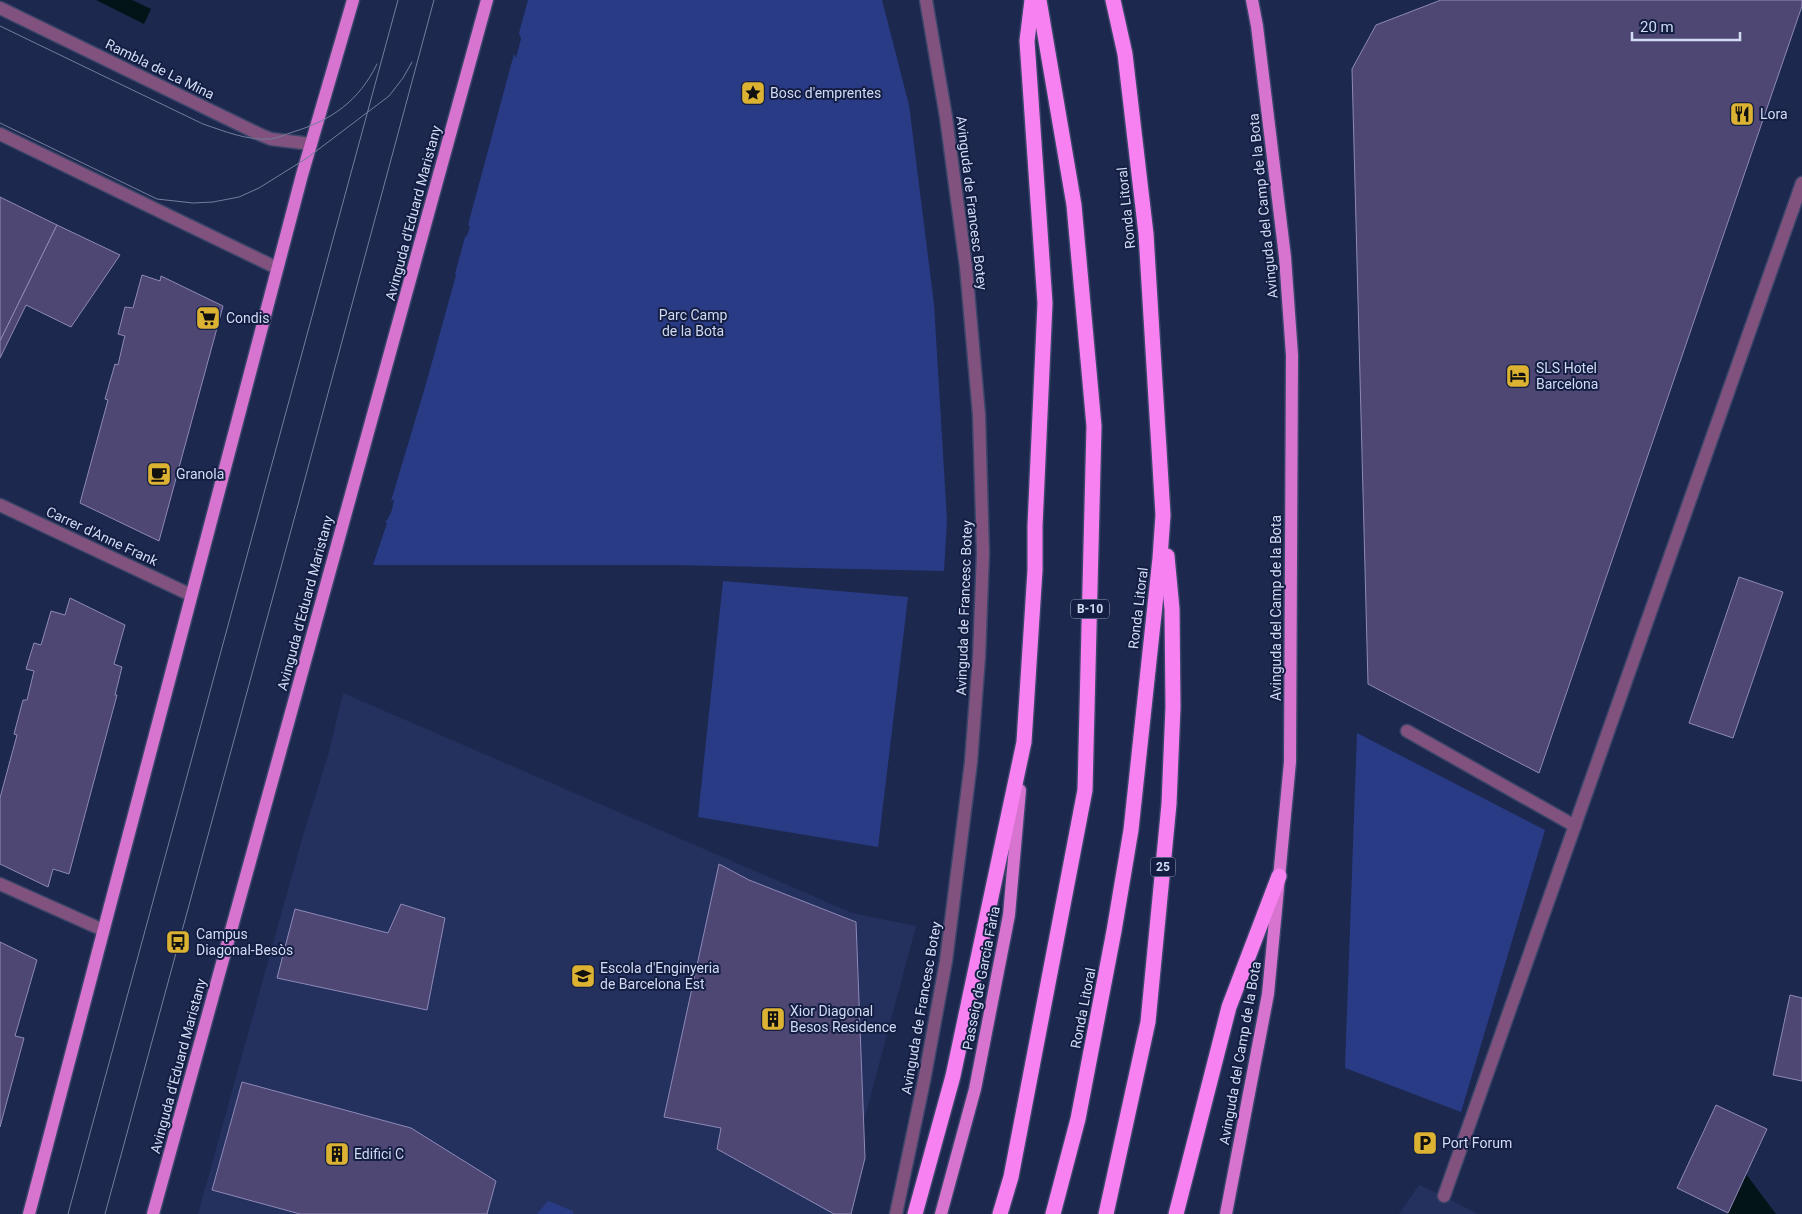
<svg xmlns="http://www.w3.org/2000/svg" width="1802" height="1214" font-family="Roboto,sans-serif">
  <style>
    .built { fill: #24315e }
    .green { fill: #293b85 }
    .water { fill: #021417 }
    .building { fill: #4e4773; stroke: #8e89b9 }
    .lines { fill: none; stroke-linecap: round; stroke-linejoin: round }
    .minor-casing { stroke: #3a4569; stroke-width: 15 }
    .major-casing { stroke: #3a4569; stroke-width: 15 }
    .highway-casing { stroke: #3a4569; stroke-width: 18 }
    .minor { stroke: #81527d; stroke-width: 12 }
    .major { stroke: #d674d0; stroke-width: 12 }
    .highway { stroke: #f781f0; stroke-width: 15 }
    .tram { stroke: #737d9d; stroke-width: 1 }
    .labels { text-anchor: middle; stroke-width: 4; stroke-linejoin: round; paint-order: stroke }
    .shield { fill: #141e43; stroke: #99a2bf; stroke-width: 1 }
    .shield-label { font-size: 12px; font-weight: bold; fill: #d2dbf4 }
    .street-label { font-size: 14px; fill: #d2dbf4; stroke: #141e43 }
    .poi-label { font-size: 14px; fill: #d2dbf4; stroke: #141e43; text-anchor: start }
    .park-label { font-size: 14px; fill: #d0d9f0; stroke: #141e43 }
  </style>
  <rect width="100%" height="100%" fill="#1d284e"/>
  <!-- built -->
  <g class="built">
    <polygon points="343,693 852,913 916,926 839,1214 198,1214 304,832 329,752"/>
    <polygon points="1419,1185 1444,1196 1477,1214 1399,1214"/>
  </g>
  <!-- green -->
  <g class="green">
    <path d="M528 0H882L909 105 934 304 947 520 944 571 675 565H373L387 523 385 522C391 517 393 506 394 499L391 501 426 384 456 275 455 274 465 237 467 236 470 226 468 225 514 54 516 58 521 39 519 33Z"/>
    <polygon points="723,581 908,597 878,847 698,817"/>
    <polygon points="1357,733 1545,830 1461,1112 1345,1068"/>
    <polygon points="548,1201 573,1211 573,1214 537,1214"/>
  </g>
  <!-- water -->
  <g class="water">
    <polygon points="96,0 132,0 151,9 144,24"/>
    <polygon points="1746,1174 1776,1214 1727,1214"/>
  </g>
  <!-- building -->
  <g class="building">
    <polygon points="1441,0 1802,0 1802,6 1539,773 1368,684 1352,69 1376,25"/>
    <polygon points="0,197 57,225 0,341"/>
    <polygon points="57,225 120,255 71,327 26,305 0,358 0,341"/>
    <polygon points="142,275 160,281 161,276 223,306 159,541 80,503 108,400 105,399 115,364 118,365 124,339 125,336 118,334 125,307 133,308"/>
    <polygon points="1739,577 1783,592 1733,738 1689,723"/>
    <polygon points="70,598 125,625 114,664 122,667 115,695 117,695 69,874 53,869 48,887 0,864 0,798 17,735 14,734 23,700 27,700 33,675 34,671 26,669 34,643 41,645 51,611 65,615"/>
    <polygon points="719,864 749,880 856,922 865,1158 851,1214 834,1214 717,1149 721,1128 664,1117"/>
    <polygon points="401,904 445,918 427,1010 277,978 295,909 388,933"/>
    <polygon points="0,942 37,960 15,1036 24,1038 0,1127"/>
    <polygon points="1790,995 1802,998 1802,1081 1773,1075"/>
    <polygon points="242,1082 411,1128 496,1181 487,1214 300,1214 212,1190"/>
    <polygon points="1716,1105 1767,1129 1728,1213 1677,1188"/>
  </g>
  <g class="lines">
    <defs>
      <g id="minor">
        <polyline points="0,8 261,135 271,139 311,144"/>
        <polyline points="0,134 277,268"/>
        <polyline points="0,505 191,595"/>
        <polyline points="1407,731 1575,826"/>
        <polyline points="0,884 103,930"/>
        <polyline points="1444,1196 1802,183"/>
        <polyline points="896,1214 924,1081 946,961 971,762 979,657 983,553 979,415 966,267 946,117 926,0"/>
      </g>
      <g id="major">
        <polyline points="29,1214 302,175 353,0"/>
        <polyline points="153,1214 487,0"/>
        <polyline points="941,1214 975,1089 1009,915 1020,790"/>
        <polyline points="1226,1214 1268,994 1290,762 1292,355 1285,257 1257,26 1252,0"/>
      </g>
      <g id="highway">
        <polyline points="915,1214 953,1076 1024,742 1035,570 1035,526 1045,303 1027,41 1032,0"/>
        <polyline points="1000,1214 1011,1177 1085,790 1094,426 1074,205 1039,0"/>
        <polyline points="1053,1214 1078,1119 1114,931 1131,830 1160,558 1163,515 1146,234 1125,54 1113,0"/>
        <polyline points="1106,1214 1148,1022 1169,804 1173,707 1172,609 1167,556"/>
        <polyline points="1176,1214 1229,1007 1279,876"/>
      </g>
    </defs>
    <!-- minor casing -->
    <use href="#minor" class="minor-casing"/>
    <!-- major casing -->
    <use href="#major" class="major-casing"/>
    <!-- highway casing -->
    <use href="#highway" class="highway-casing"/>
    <!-- minor -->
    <use href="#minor" class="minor"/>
    <!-- major -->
    <use href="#major" class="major"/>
    <!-- highway -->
    <use href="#highway" class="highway"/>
    <!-- tram -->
    <g class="tram">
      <path d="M0 26 203 124C224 131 248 141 271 139 278 138 286 134 293 132 332 120 359 101 377 64"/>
      <polyline points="0,123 157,199 193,203 213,202 239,197 259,188 307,158 389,96 403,78 412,62"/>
      <polyline points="68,1214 398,0"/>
      <polyline points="105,1214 299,501 434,0"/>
    </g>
  </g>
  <!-- icons -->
  <defs>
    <symbol id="sight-square" viewBox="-11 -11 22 22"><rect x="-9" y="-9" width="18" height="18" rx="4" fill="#dcb233" stroke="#141e43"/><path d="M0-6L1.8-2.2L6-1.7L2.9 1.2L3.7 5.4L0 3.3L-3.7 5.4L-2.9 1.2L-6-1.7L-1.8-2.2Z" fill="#111"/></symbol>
    <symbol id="restaurant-square" viewBox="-11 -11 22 22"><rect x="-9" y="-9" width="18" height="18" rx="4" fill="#dcb233" stroke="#141e43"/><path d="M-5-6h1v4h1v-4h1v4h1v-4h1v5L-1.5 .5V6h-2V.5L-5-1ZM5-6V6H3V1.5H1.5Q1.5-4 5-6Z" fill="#111"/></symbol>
    <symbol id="supermarket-square" viewBox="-11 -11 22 22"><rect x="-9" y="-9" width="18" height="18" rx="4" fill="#dcb233" stroke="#141e43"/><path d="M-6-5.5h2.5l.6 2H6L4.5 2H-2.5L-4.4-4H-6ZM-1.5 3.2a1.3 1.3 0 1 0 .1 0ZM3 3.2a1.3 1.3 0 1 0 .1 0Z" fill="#111"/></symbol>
    <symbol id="hotel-square" viewBox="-11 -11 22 22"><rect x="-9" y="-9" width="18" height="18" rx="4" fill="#dcb233" stroke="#141e43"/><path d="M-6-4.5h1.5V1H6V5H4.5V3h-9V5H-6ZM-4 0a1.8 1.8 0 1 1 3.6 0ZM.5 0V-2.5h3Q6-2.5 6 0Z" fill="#111"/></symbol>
    <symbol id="cafe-square" viewBox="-11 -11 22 22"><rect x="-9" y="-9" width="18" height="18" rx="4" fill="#dcb233" stroke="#141e43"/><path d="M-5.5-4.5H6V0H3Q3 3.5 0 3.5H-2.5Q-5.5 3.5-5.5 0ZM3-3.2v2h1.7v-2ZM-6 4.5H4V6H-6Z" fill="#111"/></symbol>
    <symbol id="bus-square" viewBox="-11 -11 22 22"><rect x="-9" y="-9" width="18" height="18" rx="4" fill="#dcb233" stroke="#141e43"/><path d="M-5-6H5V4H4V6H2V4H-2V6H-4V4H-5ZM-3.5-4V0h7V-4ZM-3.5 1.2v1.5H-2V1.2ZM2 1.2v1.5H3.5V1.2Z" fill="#111"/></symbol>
    <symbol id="university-square" viewBox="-11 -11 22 22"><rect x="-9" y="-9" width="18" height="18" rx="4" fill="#dcb233" stroke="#141e43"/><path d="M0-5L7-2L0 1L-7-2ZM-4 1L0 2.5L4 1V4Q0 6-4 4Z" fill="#111"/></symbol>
    <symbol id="building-square" viewBox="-11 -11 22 22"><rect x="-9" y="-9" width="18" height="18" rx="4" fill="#dcb233" stroke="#141e43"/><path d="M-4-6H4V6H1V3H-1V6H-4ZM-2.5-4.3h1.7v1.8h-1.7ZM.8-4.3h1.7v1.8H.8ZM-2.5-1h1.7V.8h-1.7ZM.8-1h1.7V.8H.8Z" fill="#111"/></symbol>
    <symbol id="parking-square" viewBox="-11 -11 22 22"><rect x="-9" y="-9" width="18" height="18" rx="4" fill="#dcb233" stroke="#141e43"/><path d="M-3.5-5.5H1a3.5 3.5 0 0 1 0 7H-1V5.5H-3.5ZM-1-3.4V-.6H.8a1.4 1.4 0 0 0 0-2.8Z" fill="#111"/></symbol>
  </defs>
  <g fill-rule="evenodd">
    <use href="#sight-square" x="739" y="79" width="28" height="28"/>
    <use href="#restaurant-square" x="1728" y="100" width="28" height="28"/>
    <use href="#supermarket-square" x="194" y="304" width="28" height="28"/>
    <use href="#hotel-square" x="1504" y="362" width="28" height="28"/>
    <use href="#cafe-square" x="145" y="460" width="28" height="28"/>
    <use href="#bus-square" x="164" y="928" width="28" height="28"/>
    <use href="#university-square" x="569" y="962" width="28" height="28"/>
    <use href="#building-square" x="759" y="1005" width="28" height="28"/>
    <use href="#parking-square" x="1411" y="1129" width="28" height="28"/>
    <use href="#building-square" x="323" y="1140" width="28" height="28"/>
  </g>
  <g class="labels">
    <!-- shield labels -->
    <g class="shield">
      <rect x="1071" y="599.5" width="38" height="19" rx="4"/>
      <rect x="1150.5" y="857.5" width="25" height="19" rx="4"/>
    </g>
    <g class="shield-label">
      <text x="1090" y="613">B-10</text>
      <text x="1163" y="871">25</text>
    </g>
    <!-- street labels -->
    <g class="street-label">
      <text transform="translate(160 69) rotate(26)" y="5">Rambla de La Mina</text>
      <text transform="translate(972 203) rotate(83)" y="5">Avinguda de Francesc Botey</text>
      <text transform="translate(1263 206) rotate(-96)" y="5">Avinguda del Camp de la Bota</text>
      <text transform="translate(1126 208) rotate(-96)" y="5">Ronda Litoral</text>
      <text transform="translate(413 213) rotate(-75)" y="5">Avinguda d'Eduard Maristany</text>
      <text transform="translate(102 536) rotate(25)" y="5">Carrer d'Anne Frank</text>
      <text transform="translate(305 603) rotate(-75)" y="5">Avinguda d'Eduard Maristany</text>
      <text transform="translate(964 608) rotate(-88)" y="5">Avinguda de Francesc Botey</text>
      <text transform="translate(1138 608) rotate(-83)" y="5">Ronda Litoral</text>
      <text transform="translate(1276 608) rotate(-90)" y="5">Avinguda del Camp de la Bota</text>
      <text transform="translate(981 978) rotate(-79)" y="5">Passeig de Garcia Fària</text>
      <text transform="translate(921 1008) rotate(-80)" y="5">Avinguda de Francesc Botey</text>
      <text transform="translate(1083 1008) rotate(-79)" y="5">Ronda Litoral</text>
      <text transform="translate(1240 1053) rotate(-80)" y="5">Avinguda del Camp de la Bota</text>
      <text transform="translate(178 1066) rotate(-75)" y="5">Avinguda d'Eduard Maristany</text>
    </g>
    <!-- poi labels -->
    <g class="poi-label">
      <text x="770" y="98">Bosc d'emprentes</text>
      <text x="1760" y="119">Lora</text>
      <text x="226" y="323">Condis</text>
      <text x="1536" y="373">SLS Hotel<tspan x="1536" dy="16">Barcelona</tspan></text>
      <text x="176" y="479">Granola</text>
      <text x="196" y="939">Campus<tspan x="196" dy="16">Diagonal-Besòs</tspan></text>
      <text x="600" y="973">Escola d'Enginyeria<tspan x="600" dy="16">de Barcelona Est</tspan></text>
      <text x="790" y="1016">Xior Diagonal<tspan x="790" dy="16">Besos Residence</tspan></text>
      <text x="1442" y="1148">Port Forum</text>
      <text x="354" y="1159">Edifici C</text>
    </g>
    <!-- park labels -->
    <g class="park-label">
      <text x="693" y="320">Parc Camp<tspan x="693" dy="16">de la Bota</tspan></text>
    </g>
  </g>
  <!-- scale -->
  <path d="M1632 32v8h108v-8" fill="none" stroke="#d2dbf4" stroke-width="2.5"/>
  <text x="1640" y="32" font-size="15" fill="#d2dbf4" stroke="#141e43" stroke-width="4" paint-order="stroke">20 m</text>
</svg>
